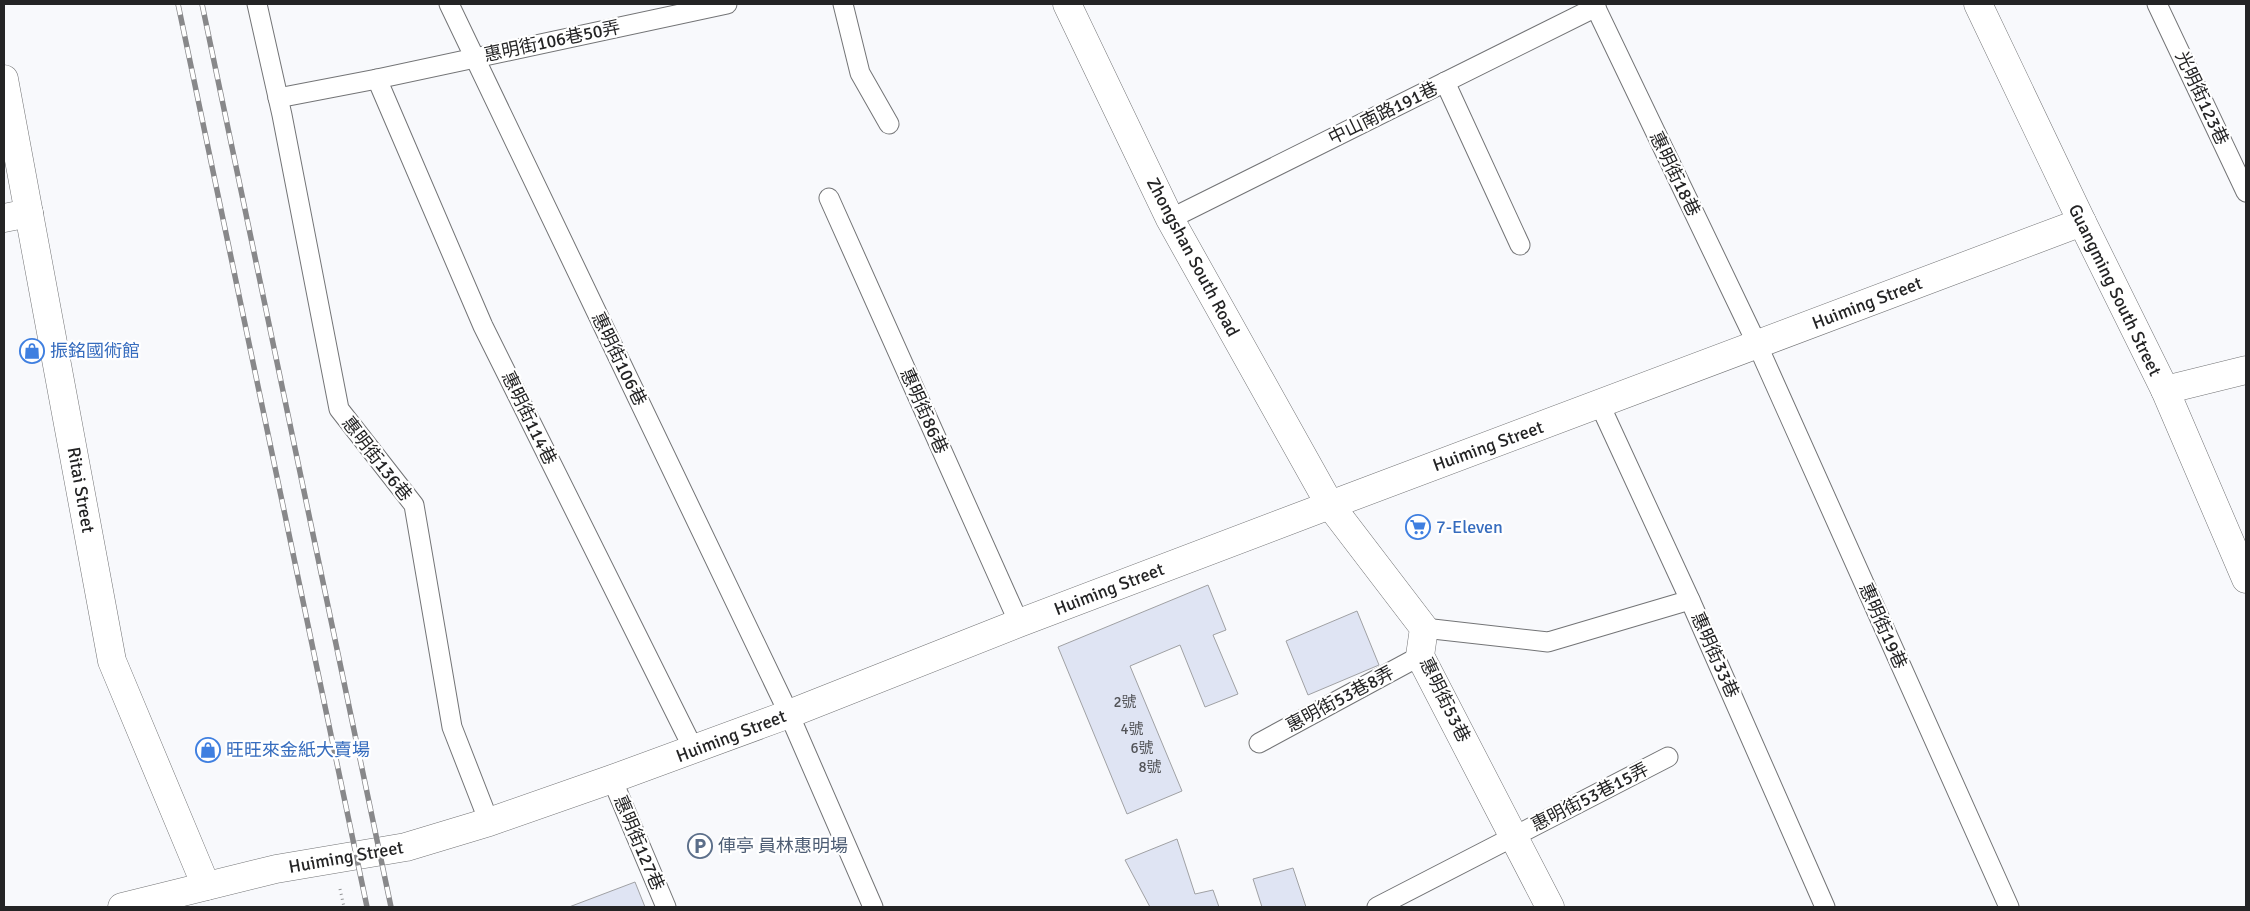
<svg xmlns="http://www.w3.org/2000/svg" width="2250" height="911" font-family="Signika,'Noto Sans TC',sans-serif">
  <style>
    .building { fill: #dfe4f3; stroke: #a0a1a4 }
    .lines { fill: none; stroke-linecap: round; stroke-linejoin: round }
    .lane-casing { stroke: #737476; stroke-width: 21 }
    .street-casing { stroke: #737476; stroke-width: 29 }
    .path { stroke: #959698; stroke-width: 3; stroke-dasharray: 1 4; stroke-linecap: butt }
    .lane { stroke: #fff; stroke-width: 19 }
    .street { stroke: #fff; stroke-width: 28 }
    .rail-casing { stroke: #88888a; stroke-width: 5.5 }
    .rail { stroke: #fff; stroke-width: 4; stroke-dasharray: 11; stroke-linecap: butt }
    .labels { text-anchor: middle; stroke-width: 4.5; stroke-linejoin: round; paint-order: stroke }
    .number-label { font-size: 15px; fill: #535458 }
    .street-label { font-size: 18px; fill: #242425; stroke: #fff }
    .shop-label { font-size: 18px; fill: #366cbe; stroke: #fff; text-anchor: start }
    .service-label { font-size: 18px; fill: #4e5e75; stroke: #fff; text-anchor: start }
  </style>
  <rect width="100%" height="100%" fill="#f8f9fc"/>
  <!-- building -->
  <g class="building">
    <polygon points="1208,585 1226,630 1213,635 1238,694 1205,707 1180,645 1130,666 1182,791 1127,814 1058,647"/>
    <polygon points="1357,611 1379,665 1308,695 1286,641"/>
    <polygon points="1177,839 1195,894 1213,890 1219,907 1150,907 1125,860"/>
    <polygon points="1293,868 1306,907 1262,907 1253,879"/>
    <polygon points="635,882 645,907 569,907"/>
  </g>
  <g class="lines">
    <defs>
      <g id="lane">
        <polyline points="257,4 282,115 339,409 414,505 452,727 489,822"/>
        <polyline points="449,4 789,714 873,907"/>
        <polyline points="843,4 860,73 889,124"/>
        <polyline points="1594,4 1757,344 2009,907"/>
        <polyline points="2157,4 2246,192"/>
        <polyline points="377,79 483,326 694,750"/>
        <polyline points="1445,82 1520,245"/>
        <polyline points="278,98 377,79 727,4"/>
        <polyline points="829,198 1019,623"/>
        <polyline points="1170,219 1596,7"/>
        <polyline points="1600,405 1690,600 1825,907"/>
        <polyline points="1424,628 1548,642 1690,600"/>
        <polyline points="1259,743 1420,656"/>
        <polyline points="612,779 666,907"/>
        <polyline points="1377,907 1668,757"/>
      </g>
      <g id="street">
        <polyline points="1067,4 1170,219 1330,505 1424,628 1420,656 1550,907"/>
        <polyline points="1978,4 2082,222 2165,390 2246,579"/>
        <polyline points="4,79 112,661 206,886"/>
        <polyline points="4,218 29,213"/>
        <polyline points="2165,390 2246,370"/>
        <polyline points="122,907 276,869 406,847 489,822 612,779 789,714 1019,623 1330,505 2082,222"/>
      </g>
    </defs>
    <!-- lane casing -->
    <use href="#lane" class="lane-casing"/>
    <!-- street casing -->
    <use href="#street" class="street-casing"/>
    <!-- path -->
    <polyline class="path" points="340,889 344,907"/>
    <!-- lane -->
    <use href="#lane" class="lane"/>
    <!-- street -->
    <use href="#street" class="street"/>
    <defs>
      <g id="rail">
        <polyline points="178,4 367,907"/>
        <polyline points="202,4 391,907"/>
      </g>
    </defs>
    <!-- rail casing -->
    <use href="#rail" class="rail-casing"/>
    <!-- rail -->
    <use href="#rail" class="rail"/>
  </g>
  <!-- icons -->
  <defs>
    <symbol id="shop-ring" viewBox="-11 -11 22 22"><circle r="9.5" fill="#fff" stroke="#3f7fe0" stroke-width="1.5"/><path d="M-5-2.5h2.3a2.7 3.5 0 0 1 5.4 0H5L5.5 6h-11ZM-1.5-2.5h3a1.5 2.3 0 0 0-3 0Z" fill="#3f7fe0"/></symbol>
    <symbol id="supermarket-ring" viewBox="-11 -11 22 22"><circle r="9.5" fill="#fff" stroke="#3f7fe0" stroke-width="1.5"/><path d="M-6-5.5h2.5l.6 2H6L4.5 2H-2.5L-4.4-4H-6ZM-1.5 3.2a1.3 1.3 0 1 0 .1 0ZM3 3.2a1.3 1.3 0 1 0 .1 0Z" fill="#3f7fe0"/></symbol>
    <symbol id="parking-ring" viewBox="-11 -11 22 22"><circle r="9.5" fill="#fff" stroke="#5c6f8a" stroke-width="1.5"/><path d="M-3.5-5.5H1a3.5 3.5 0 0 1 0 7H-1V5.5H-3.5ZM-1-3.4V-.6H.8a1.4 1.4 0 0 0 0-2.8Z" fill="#5c6f8a"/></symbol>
  </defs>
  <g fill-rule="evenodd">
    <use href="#shop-ring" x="18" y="337" width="28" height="28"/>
    <use href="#supermarket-ring" x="1404" y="513" width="28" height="28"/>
    <use href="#shop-ring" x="194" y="736" width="28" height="28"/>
    <use href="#parking-ring" x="686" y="832" width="28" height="28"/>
  </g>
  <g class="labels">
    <!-- number labels -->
    <g class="number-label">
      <text x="1125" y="707">2號</text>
      <text x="1132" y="734">4號</text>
      <text x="1142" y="753">6號</text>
      <text x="1150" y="772">8號</text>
    </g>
    <!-- street labels -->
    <g class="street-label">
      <text transform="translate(552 41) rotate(-12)" y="6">惠明街106巷50弄</text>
      <text transform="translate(2202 98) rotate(65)" y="6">光明街123巷</text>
      <text transform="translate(1383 113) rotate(-26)" y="6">中山南路191巷</text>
      <text transform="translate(1675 174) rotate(64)" y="6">惠明街18巷</text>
      <text transform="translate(1193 257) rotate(62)" y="6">Zhongshan South Road</text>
      <text transform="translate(2115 290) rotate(64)" y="6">Guangming South Street</text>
      <text transform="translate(1867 303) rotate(-21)" y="6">Huiming Street</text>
      <text transform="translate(619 359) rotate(64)" y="6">惠明街106巷</text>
      <text transform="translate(924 411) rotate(66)" y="6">惠明街86巷</text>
      <text transform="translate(529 418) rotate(64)" y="6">惠明街114巷</text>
      <text transform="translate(1488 446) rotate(-20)" y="6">Huiming Street</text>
      <text transform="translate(377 459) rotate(52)" y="6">惠明街136巷</text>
      <text transform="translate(81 490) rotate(80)" y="6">Ritai Street</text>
      <text transform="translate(1109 589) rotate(-21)" y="6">Huiming Street</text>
      <text transform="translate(1883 626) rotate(66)" y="6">惠明街19巷</text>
      <text transform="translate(1715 655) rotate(66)" y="6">惠明街33巷</text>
      <text transform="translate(1340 699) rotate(-28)" y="6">惠明街53巷8弄</text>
      <text transform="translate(1445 700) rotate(64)" y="6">惠明街53巷</text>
      <text transform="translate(731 736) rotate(-21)" y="6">Huiming Street</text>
      <text transform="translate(1590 797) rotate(-27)" y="6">惠明街53巷15弄</text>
      <text transform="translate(639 843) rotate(67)" y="6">惠明街127巷</text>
      <text transform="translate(346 857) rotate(-10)" y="6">Huiming Street</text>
    </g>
    <!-- shop labels -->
    <g class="shop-label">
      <text x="50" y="357">振銘國術館</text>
      <text x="1436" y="533">7-Eleven</text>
      <text x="226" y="756">旺旺來金紙大賣場</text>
    </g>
    <!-- service labels -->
    <g class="service-label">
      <text x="718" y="852">俥亭 員林惠明場</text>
    </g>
  </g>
  <!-- border -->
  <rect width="2250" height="911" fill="none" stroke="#242425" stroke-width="10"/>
</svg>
